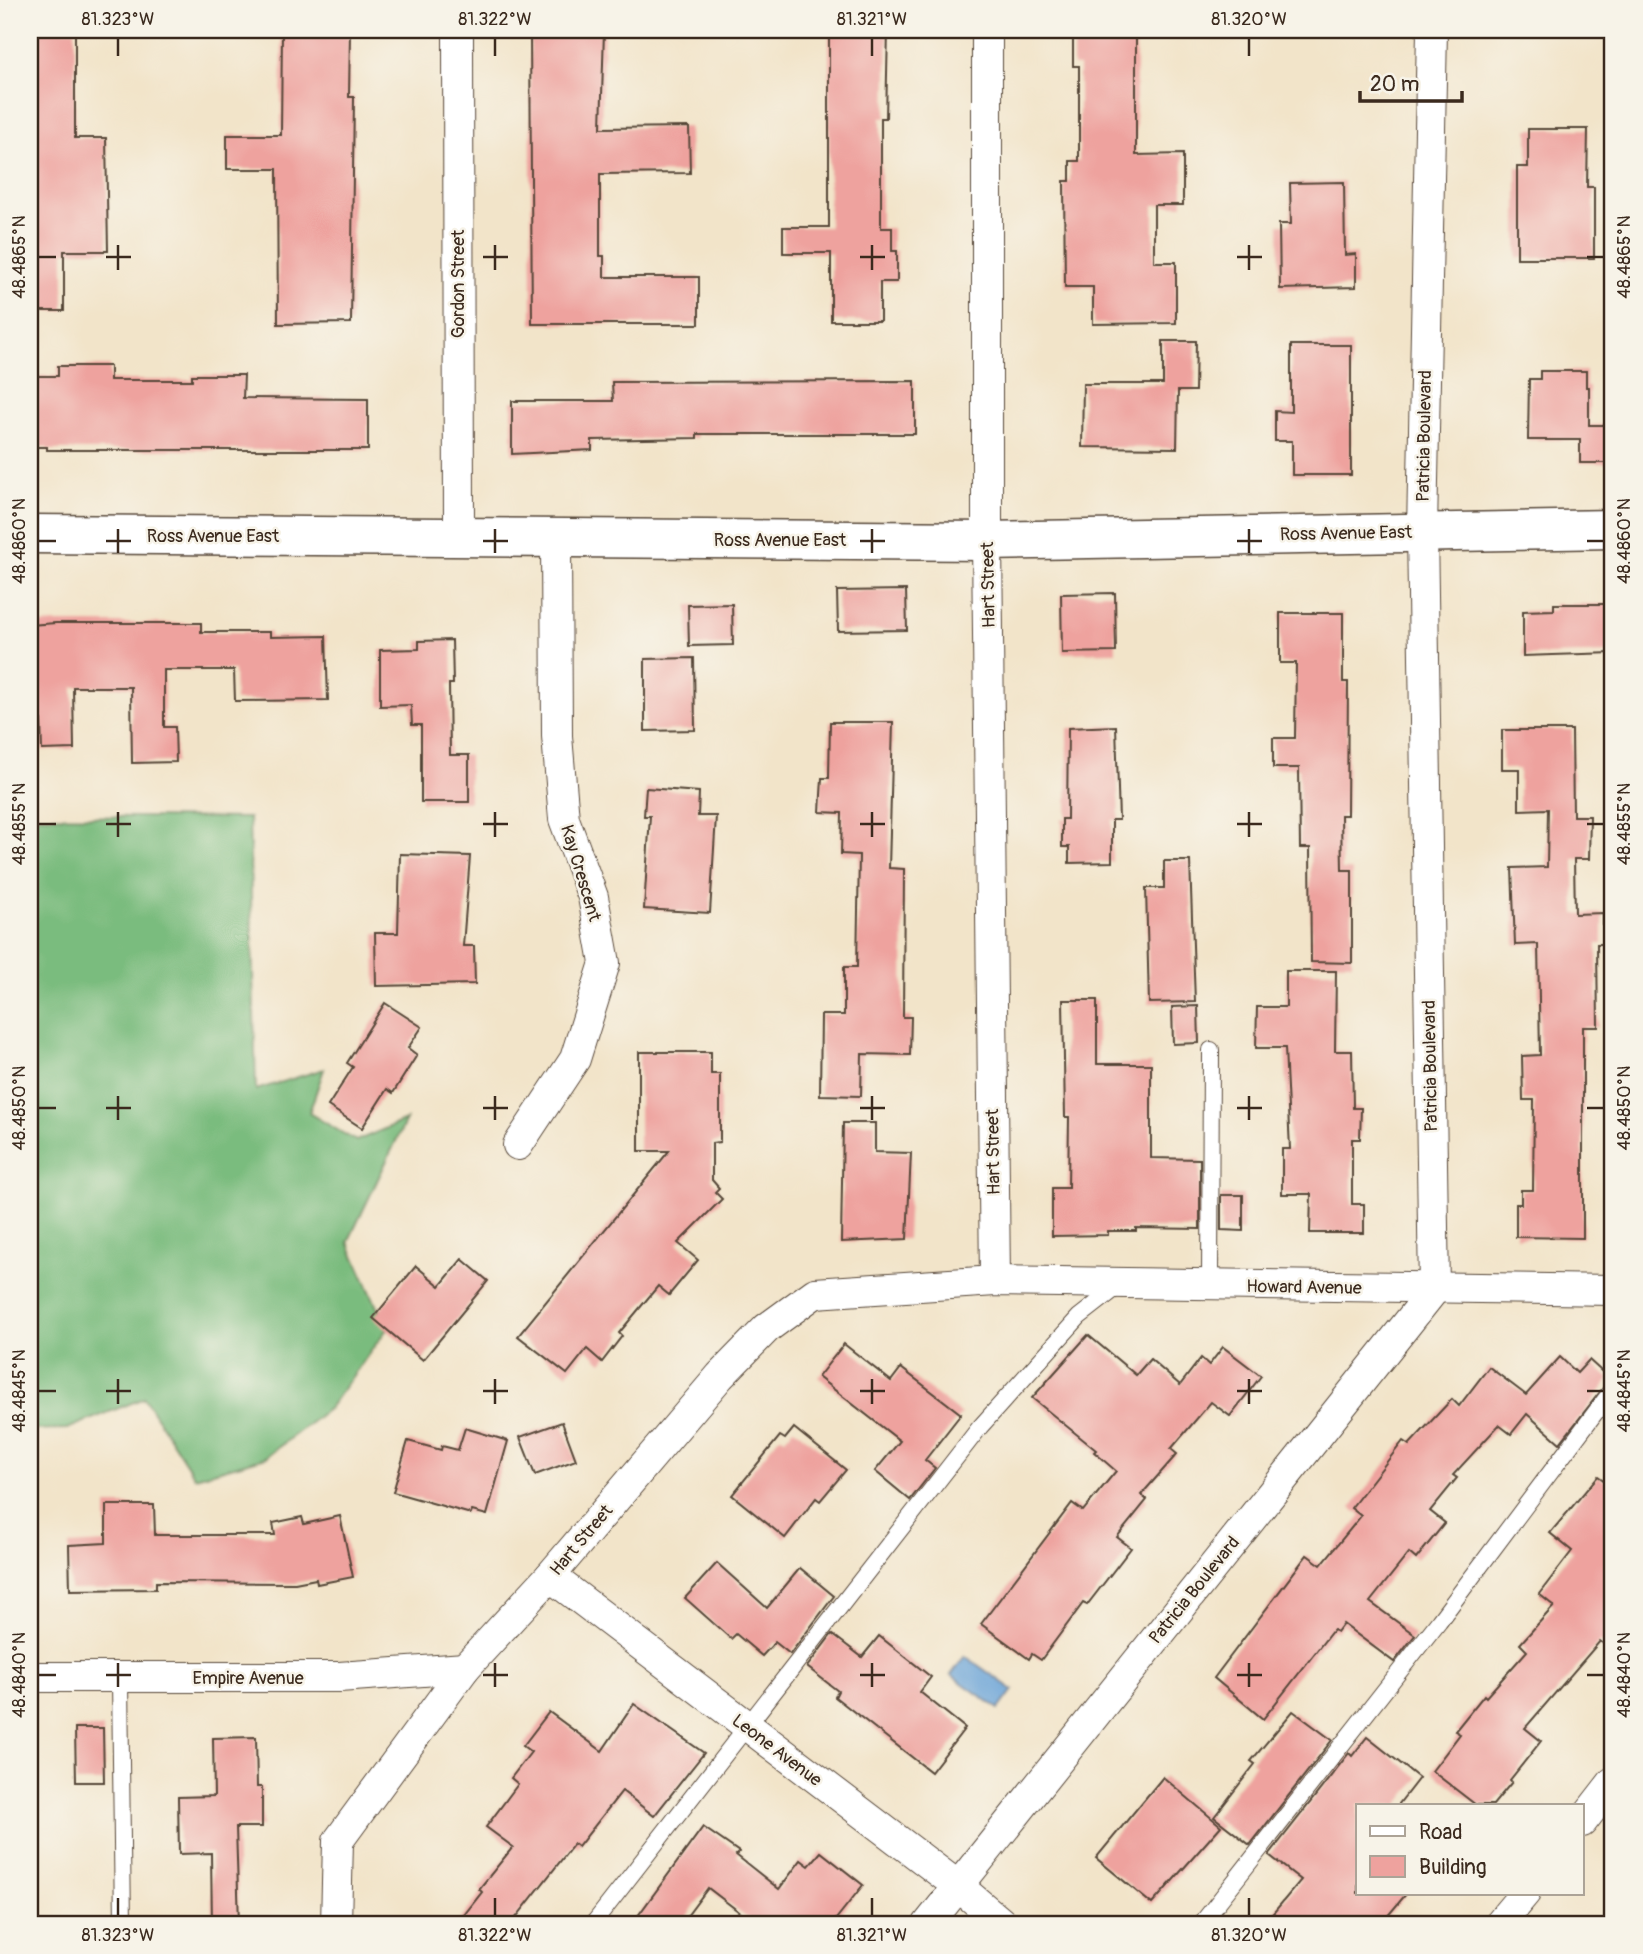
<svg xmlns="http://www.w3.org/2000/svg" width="1643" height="1954" font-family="Pangolin,sans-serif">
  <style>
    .forest { fill: #7abc7e; stroke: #5a734e; stroke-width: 2 }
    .water { fill: #67a2d7; stroke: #51667a; stroke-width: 2 }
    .building { fill: #eea29e }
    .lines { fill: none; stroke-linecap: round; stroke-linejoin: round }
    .service-casing { stroke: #564638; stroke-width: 18 }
    .minor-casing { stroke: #564638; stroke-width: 32 }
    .secondary-casing { stroke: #564638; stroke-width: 41 }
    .service { stroke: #fff; stroke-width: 16 }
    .minor { stroke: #fff; stroke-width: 30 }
    .secondary { stroke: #fff; stroke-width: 38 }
    .ticks { fill: none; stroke: #3b2a1e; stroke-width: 2.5 }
    .labels { text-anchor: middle; stroke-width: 5; stroke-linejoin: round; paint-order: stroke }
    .street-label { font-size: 18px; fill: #3b2a1e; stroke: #f7f3e8 }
    .neatline { fill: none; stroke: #3b2a1e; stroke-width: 2.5 }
    .ticks-label { font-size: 18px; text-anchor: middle; fill: #3b2a1e }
  </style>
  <rect width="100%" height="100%" fill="#f7f3e8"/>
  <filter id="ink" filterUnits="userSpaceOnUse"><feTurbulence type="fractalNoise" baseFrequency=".0143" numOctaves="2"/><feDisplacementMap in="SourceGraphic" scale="14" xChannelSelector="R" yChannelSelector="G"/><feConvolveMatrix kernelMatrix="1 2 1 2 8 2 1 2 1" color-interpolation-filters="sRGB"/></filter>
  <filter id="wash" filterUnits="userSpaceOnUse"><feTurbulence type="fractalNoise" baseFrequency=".00686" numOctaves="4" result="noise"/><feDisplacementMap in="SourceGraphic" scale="28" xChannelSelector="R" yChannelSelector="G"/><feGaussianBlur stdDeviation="1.57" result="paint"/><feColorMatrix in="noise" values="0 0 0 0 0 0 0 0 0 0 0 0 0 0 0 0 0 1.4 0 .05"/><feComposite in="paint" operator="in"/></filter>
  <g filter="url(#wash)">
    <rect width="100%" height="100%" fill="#f2e4c9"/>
    <!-- forest -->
    <polygon class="forest" points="30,816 249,818 256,1090 324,1069 309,1113 356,1141 406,1120 348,1242 387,1329 329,1408 266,1457 195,1477 144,1398 67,1429 30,1430"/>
    <!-- water -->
    <polygon class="water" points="965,1656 1013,1690 999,1709 951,1675"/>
    <g id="blocks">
      <!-- building -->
      <g class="building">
        <polygon points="30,30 75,30 75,138 106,138 108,251 64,251 64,311 30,311"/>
        <polygon points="282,30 350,30 349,97 354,97 351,323 278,324 277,169 227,169 227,135 281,135"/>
        <polygon points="829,30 888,30 886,118 881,118 881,228 892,228 892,251 897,251 897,282 880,282 880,321 831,321 831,253 783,253 783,227 829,227"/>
        <polygon points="1073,30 1136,30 1136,155 1183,154 1183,205 1154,205 1154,262 1176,262 1176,323 1093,324 1093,287 1065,287 1064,181 1070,181 1070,161 1079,161 1079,66 1073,66"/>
        <polygon points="530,31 604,31 601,128 689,127 690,173 600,174 600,256 604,256 604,277 699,277 699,324 532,324"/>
        <polygon points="1528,129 1588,129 1587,187 1594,187 1594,258 1517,258 1517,167 1528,167"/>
        <polygon points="1344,182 1345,255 1356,254 1356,287 1280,289 1279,224 1291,224 1290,183"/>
        <polygon points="1163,341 1196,341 1195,391 1178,391 1177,448 1082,447 1083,384 1163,384"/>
        <polygon points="1291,345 1351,345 1351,475 1292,475 1292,441 1275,441 1275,411 1291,412"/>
        <polygon points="58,366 110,366 110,380 192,380 192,375 244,375 243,398 368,399 368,450 47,450 47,447 30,447 30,376 58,376"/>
        <polygon points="1540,371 1586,371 1586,387 1589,387 1589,425 1613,425 1613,463 1580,463 1580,440 1528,440 1529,379 1540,379"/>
        <polygon points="915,381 915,434 697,434 697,438 592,440 592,450 512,454 512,401 613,401 612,382"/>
        <polygon points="906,590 907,630 838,631 837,591"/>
        <polygon points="1115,593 1116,652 1062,653 1061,594"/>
        <polygon points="732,604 733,645 689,646 688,605"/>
        <polygon points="1554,604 1613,604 1613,653 1523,656 1523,611 1554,610"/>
        <polygon points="1280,613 1343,613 1343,682 1348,682 1347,815 1341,815 1342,870 1352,870 1352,963 1311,962 1310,848 1300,848 1299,768 1273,768 1273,738 1295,738 1296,663 1280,663"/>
        <polygon points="56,623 201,623 201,632 270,632 270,637 326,636 328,700 235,701 234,670 164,670 164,727 175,727 176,762 132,763 131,687 73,687 74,749 42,750 41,720 30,719 30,625"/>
        <polygon points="452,640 453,684 449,684 450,755 469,755 469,802 421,802 421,725 412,725 411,705 380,706 380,650 419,649 419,641"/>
        <polygon points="694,658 695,730 645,731 645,659"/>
        <polygon points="830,722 893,722 889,868 904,869 903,1017 911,1017 910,1055 862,1054 861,1096 820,1095 821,1015 844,1015 844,967 857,967 859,855 841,854 842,813 820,812 822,778 829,778"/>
        <polygon points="1116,726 1119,820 1112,820 1112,862 1069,863 1069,847 1062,847 1062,819 1067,819 1068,728"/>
        <polygon points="1502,730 1572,730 1573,816 1590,816 1589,859 1574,859 1575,914 1603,913 1603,944 1597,944 1598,1027 1583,1027 1583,1238 1516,1237 1516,1204 1521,1204 1521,1190 1533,1190 1534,1100 1523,1100 1522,1056 1540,1055 1538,944 1515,945 1512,868 1547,867 1548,809 1519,810 1519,769 1502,769"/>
        <polygon points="646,788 699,792 698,816 716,816 710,913 644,909 650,816 644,816"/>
        <polygon points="400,854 470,856 463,946 474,946 475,984 376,986 375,933 398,933"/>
        <polygon points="1164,861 1190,861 1195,1002 1149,1003 1146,888 1164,888"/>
        <polygon points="1286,971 1336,971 1335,1051 1352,1051 1353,1108 1361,1108 1360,1139 1352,1139 1352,1204 1364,1204 1364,1233 1310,1233 1311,1194 1282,1194 1282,1149 1290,1149 1285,1048 1256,1048 1257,1007 1286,1007"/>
        <polygon points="1063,1000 1097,1000 1097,1064 1151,1064 1151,1158 1200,1159 1200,1229 1136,1228 1136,1231 1108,1231 1108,1235 1052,1236 1052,1188 1068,1188 1069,1117 1065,1117"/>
        <polygon points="385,1003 422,1027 408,1048 417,1055 393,1093 387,1089 362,1128 328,1106 353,1067 347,1063"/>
        <polygon points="1198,1006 1199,1043 1173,1044 1172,1007"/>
        <polygon points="639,1052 711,1052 711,1074 720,1074 720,1142 712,1143 712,1180 719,1188 715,1192 722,1199 678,1243 698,1260 669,1295 658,1286 619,1333 622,1336 602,1362 587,1349 567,1374 518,1336 669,1151 639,1151"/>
        <polygon points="843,1123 875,1123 875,1152 911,1153 907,1239 841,1242"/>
        <polygon points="1221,1195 1243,1195 1243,1231 1221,1230"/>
        <polygon points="462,1259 488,1281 423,1360 373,1318 416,1266 440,1286"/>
        <polygon points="1088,1335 1136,1375 1150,1359 1180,1385 1201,1358 1209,1365 1223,1347 1261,1376 1230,1416 1211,1402 1171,1449 1177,1454 1141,1495 1147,1500 1117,1537 1131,1548 1087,1605 1083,1603 1041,1660 1032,1654 1029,1659 981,1624 1072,1503 1083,1511 1116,1471 1094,1452 1096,1450 1032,1398"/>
        <polygon points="844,1344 891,1381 901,1368 961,1414 925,1460 935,1468 910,1500 875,1471 900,1441 818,1377"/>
        <polygon points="1560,1357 1577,1373 1589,1360 1610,1379 1560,1443 1527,1414 1511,1434 1499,1425 1453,1475 1457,1478 1430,1511 1445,1523 1416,1559 1409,1553 1370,1602 1415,1635 1394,1662 1343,1624 1337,1632 1333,1630 1263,1719 1214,1678 1307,1555 1321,1565 1361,1516 1351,1508 1403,1441 1409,1445 1452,1399 1459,1406 1489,1367 1526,1395"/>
        <polygon points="562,1422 576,1460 535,1475 520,1437"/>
        <polygon points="465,1428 508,1441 487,1515 472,1511 471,1514 393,1492 408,1441 441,1450 442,1446 458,1450"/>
        <polygon points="794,1428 846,1470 820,1501 816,1498 785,1538 732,1495 780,1436 785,1439"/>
        <polygon points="1598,1476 1613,1487 1613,1651 1600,1641 1525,1728 1541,1741 1510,1780 1512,1782 1493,1805 1476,1805 1432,1771 1460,1734 1455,1731 1484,1695 1486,1697 1527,1651 1520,1644 1554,1606 1539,1594 1572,1551 1550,1533"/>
        <polygon points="106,1505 154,1505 155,1535 275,1535 273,1523 302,1517 304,1524 340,1516 353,1577 317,1584 316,1579 295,1583 156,1582 156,1589 70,1590 69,1545 106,1543"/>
        <polygon points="717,1563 767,1608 800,1568 834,1596 790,1654 775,1642 762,1656 736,1634 731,1639 685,1598"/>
        <polygon points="832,1634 862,1657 879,1636 931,1677 920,1692 965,1728 931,1772 835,1697 838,1691 807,1667"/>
        <polygon points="634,1704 704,1753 654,1816 622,1791 578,1847 574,1844 511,1924 457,1924 482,1892 479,1889 513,1847 486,1827 518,1784 511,1778 531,1752 523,1746 549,1712 602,1751"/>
        <polygon points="1293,1711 1332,1740 1250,1845 1214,1817 1255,1764 1251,1761"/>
        <polygon points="75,1728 103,1728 104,1782 76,1782"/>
        <polygon points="256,1737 257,1787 262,1787 262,1827 236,1827 239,1924 212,1924 211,1853 179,1854 178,1797 214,1796 213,1738"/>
        <polygon points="1367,1737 1419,1778 1398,1805 1358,1805 1358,1893 1407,1893 1381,1924 1264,1924 1301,1880 1269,1855 1349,1753 1352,1756"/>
        <polygon points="1163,1777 1221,1826 1152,1904 1096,1858"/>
        <polygon points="703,1827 739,1852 736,1855 779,1889 801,1860 809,1866 821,1852 863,1885 832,1924 755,1924 708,1888 681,1924 632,1924"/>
      </g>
    </g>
  </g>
  <g filter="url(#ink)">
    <use href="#blocks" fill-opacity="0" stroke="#564638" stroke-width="2"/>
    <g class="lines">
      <defs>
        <g id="service">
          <polyline points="1210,1285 1211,1050"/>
          <polyline points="120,1679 123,1924"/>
          <polyline points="593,1924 980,1427 1079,1317 1120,1285"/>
          <polyline points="1201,1924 1439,1621 1613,1389"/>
        </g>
        <g id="minor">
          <polyline points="458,30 459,538"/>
          <polyline points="987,30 987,541 995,1281"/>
          <polyline points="518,1145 575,1059 605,963 593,897 564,819 557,736 556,538"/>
          <polyline points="550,1576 958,1886 1003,1924"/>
          <polyline points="30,1677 339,1677 465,1668"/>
          <polyline points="1582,1822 1613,1782"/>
          <polyline points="336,1924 338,1841 465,1668 550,1576 720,1376 767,1328 815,1293 995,1281 1613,1290"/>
          <polyline points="928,1924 1434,1290 1422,531 1432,30"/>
          <polyline points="1499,1924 1525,1893"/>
        </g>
        <polyline id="secondary" points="30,534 987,541 1613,529"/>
      </defs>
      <!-- service casing -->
      <use href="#service" class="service-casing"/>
      <!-- minor casing -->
      <use href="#minor" class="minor-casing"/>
      <!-- secondary casing -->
      <use href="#secondary" class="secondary-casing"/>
      <!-- service -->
      <use href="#service" class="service"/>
      <!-- minor -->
      <use href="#minor" class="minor"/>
      <!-- secondary -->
      <use href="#secondary" class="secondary"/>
    </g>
  </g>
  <!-- ticks -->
  <path class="ticks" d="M118 38V56M495 38V56M872 38V56M1249 38V56M118 245V270M495 245V270M872 245V270M1249 245V270M38 257H56M106 257H131M483 257H508M860 257H885M1237 257H1262M1587 257H1604M118 529V553M495 529V553M872 529V553M1249 529V553M38 541H56M106 541H131M483 541H508M860 541H885M1237 541H1262M1587 541H1604M118 812V837M495 812V837M872 812V837M1249 812V837M38 824H56M106 824H131M483 824H508M860 824H885M1237 824H1262M1587 824H1604M118 1096V1120M495 1096V1120M872 1096V1120M1249 1096V1120M38 1108H56M106 1108H131M483 1108H508M860 1108H885M1237 1108H1262M1587 1108H1604M118 1379V1404M495 1379V1404M872 1379V1404M1249 1379V1404M38 1391H56M106 1391H131M483 1391H508M860 1391H885M1237 1391H1262M1587 1391H1604M118 1663V1687M495 1663V1687M872 1663V1687M1249 1663V1687M38 1675H56M106 1675H131M483 1675H508M860 1675H885M1237 1675H1262M1587 1675H1604M118 1898V1916M495 1898V1916M872 1898V1916M1249 1898V1916"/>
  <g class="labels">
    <!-- street labels -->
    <g class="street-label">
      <text transform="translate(458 284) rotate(-90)" y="6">Gordon Street</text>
      <text transform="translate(1424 436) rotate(-89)" y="6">Patricia Boulevard</text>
      <text transform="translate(1346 533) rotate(-1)" y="6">Ross Avenue East</text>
      <text x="213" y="542">Ross Avenue East</text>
      <text x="780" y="546">Ross Avenue East</text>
      <text transform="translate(988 585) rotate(-91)" y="6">Hart Street</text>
      <text transform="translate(581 873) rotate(73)" y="6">Kay Crescent</text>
      <text transform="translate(1430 1066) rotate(-91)" y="6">Patricia Boulevard</text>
      <text transform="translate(993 1152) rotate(-91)" y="6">Hart Street</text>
      <text transform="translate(1304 1287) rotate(1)" y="6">Howard Avenue</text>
      <text transform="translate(581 1540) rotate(-50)" y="6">Hart Street</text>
      <text transform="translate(1194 1590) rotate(-51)" y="6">Patricia Boulevard</text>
      <text x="248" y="1684">Empire Avenue</text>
      <text transform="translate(777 1750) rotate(37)" y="6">Leone Avenue</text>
    </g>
  </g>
  <!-- margin -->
  <rect width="1643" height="1954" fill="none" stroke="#f7f3e8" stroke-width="77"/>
  <!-- legend -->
  <rect x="1356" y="1804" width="228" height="91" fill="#f7f3e8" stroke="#aca397" stroke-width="2"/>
  <rect x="1370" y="1826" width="35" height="10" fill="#ffffff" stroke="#aca397" stroke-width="2"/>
  <text x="1419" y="1839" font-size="21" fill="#3b2a1e">Road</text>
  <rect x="1370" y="1856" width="35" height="21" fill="#eea29e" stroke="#aca397" stroke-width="2"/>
  <text x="1419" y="1874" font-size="21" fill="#3b2a1e">Building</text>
  <!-- scale -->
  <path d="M1360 91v10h102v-10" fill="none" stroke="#3b2a1e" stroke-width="3.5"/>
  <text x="1370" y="91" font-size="21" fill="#3b2a1e" stroke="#f7f3e8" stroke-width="5" paint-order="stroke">20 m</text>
  <rect x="38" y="38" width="1566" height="1878" class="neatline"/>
  <g class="ticks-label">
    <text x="118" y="25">81.323°W</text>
    <text x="495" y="25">81.322°W</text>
    <text x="872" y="25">81.321°W</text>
    <text x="1249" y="25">81.320°W</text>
    <text transform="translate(19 257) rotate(-90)" y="6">48.4865°N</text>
    <text transform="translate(1624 257) rotate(-90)" y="6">48.4865°N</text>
    <text transform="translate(19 541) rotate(-90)" y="6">48.4860°N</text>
    <text transform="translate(1624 541) rotate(-90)" y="6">48.4860°N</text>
    <text transform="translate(19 824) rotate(-90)" y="6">48.4855°N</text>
    <text transform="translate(1624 824) rotate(-90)" y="6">48.4855°N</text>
    <text transform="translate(19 1108) rotate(-90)" y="6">48.4850°N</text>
    <text transform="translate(1624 1108) rotate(-90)" y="6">48.4850°N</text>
    <text transform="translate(19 1391) rotate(-90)" y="6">48.4845°N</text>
    <text transform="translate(1624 1391) rotate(-90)" y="6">48.4845°N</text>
    <text transform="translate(19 1675) rotate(-90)" y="6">48.4840°N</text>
    <text transform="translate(1624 1675) rotate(-90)" y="6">48.4840°N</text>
    <text x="118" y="1941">81.323°W</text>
    <text x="495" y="1941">81.322°W</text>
    <text x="872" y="1941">81.321°W</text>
    <text x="1249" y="1941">81.320°W</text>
  </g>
</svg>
